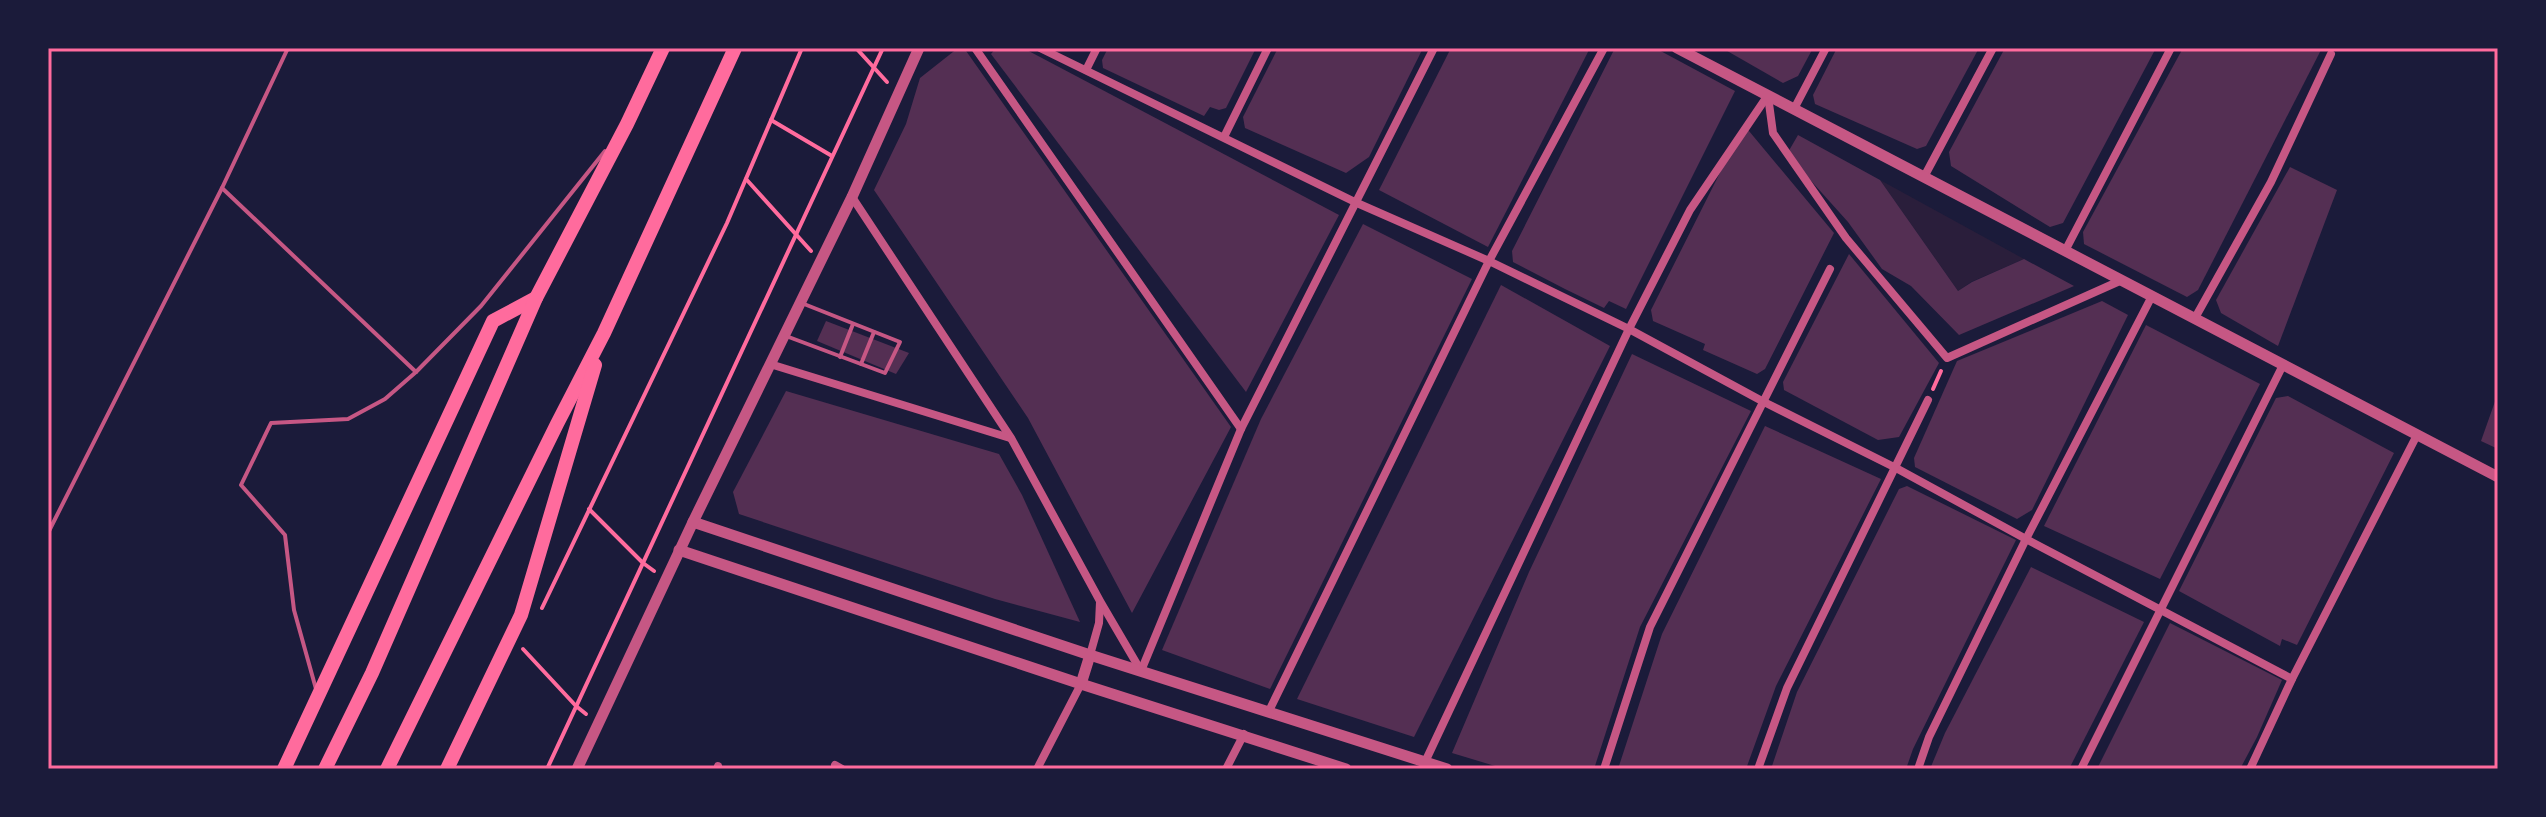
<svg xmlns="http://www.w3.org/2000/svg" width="2546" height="817" font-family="'Noto Sans',sans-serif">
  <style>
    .green { fill: #2a1e3b }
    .building { fill: #542f53 }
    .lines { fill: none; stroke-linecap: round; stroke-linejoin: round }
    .path { stroke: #ff6b9d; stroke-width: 4 }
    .service { stroke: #c65784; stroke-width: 4 }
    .minor { stroke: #c65784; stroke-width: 8 }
    .tertiary { stroke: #c65784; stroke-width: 11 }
    .trunk { stroke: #ff6b9d; stroke-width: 14 }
    .neatline { fill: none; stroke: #ff6b9d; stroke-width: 3 }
  </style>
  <rect width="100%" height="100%" fill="#1b1b3a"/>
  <!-- green -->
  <polygon class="green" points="1880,180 2024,259 1971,282 1958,291"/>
  <!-- building -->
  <g class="building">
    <polygon points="958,48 964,48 1231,427 1132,613 1028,418 874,190 906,124 920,78"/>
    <polygon points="996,48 1023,48 1339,215 1246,392 991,54"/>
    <polygon points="1108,48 1256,48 1226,108 1219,110 1210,107 1204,116 1103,68 1102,60"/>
    <polygon points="1278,48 1423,48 1369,157 1346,173 1245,128 1243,117"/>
    <polygon points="1451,48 1590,48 1488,247 1379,190"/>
    <polygon points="1615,48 1655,48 1735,91 1626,309 1609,301 1604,308 1565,289 1513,262 1512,251"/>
    <polygon points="1722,48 1813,48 1798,76 1783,83"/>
    <polygon points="1837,48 1979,48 1926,146 1917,149 1815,104 1813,95"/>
    <polygon points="2005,48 2156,48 2063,223 2050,227 1951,166 1949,152"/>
    <polygon points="2183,48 2322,48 2198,290 2187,297 2084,244 2083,232"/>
    <polygon points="1744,125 1834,233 1765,369 1757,374 1703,350 1705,344 1653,321 1651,310"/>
    <polygon points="1798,135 1880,180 1958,291 1972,282 2024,259 2074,286 1959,335 1911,286 1882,269 1848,222 1787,154"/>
    <polygon points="2290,167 2337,190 2278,346 2221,313 2216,300"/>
    <polygon points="1363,224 1472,279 1270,689 1162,650 1261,419"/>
    <polygon points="1849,254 1939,363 1899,437 1878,440 1784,390 1783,382"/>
    <polygon points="1501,285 1610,346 1414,737 1297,699"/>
    <polygon points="2102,301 2128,315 2032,510 2017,519 1915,467 1914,458 1957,361"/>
    <polygon points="826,321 909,353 896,374 817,341"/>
    <polygon points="2146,325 2260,384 2160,579 2044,526"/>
    <polygon points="1632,354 1751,411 1640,627 1594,769 1505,769 1452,753 1529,572"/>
    <polygon points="786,391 999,454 1022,495 1080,622 995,599 739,514 733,492"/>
    <polygon points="2498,393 2498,449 2481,441"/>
    <polygon points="2288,396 2394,453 2297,645 2282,639 2280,646 2179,591 2276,398"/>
    <polygon points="1765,426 1881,479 1776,686 1746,769 1618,769 1662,634"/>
    <polygon points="1907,486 2016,540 1913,749 1906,769 1771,769 1797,692 1899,489"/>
    <polygon points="2031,567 2144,622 2069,769 1930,769 1945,733"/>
    <polygon points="2170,623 2282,680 2257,737 2240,769 2097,769"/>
  </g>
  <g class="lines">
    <!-- path -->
    <g class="path">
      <polyline points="856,48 887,82"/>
      <polyline points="771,120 832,156"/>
      <polyline points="746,179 811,251"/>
      <polyline points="1933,389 1941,371"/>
      <polyline points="589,509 643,563 654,571"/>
      <polyline points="542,608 727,223 802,48"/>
      <polyline points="523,649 576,706 586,714"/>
      <polyline points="547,769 883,48"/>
    </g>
    <!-- service -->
    <g class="service">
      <polyline points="222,188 416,372"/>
      <polyline points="786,336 885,373 900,342 804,304"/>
      <polyline points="840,357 853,324"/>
      <polyline points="861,364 874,332"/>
      <polyline points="48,533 222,188 288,48"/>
      <polyline points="316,689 294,610 285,535 241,485 271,423 348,419 385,399 416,372 481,306 605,151"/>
    </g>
    <!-- minor -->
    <g class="minor">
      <polyline points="975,48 1241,429"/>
      <polyline points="1040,48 1357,203 1489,261 1629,329 1762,401 1896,468 2026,539 2292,679"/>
      <polyline points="1086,70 1097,48"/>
      <polyline points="1768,96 1773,133 1846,238 1947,358 2122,280"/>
      <polyline points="1794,109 1826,48"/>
      <polyline points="1224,137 1268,48"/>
      <polyline points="1924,177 1993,48"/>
      <polyline points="852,197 1011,438 1100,601 1141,671"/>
      <polyline points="2065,251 2171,48"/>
      <polyline points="2195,318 2271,182 2331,54"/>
      <polyline points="770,364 1010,438"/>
      <polyline points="1090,655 1099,623 1100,602"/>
      <polyline points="1141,671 1241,429 1434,48"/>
      <polyline points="1269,711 1489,261 1604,48"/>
      <polyline points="1425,762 1629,329 1690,210 1768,95"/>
      <polyline points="835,765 842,769"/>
      <polyline points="717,769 718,766"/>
      <polyline points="1037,769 1081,684"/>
      <polyline points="1226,769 1244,734"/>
      <polyline points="1604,769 1650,627 1830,269"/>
      <polyline points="1758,769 1787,688 1928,400"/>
      <polyline points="1918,769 1929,737 2026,539 2152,296"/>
      <polyline points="2081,769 2283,365"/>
      <polyline points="2250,769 2292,679 2417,435"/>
    </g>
    <!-- tertiary -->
    <g class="tertiary">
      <polyline points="1677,48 2498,477"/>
      <polyline points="693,522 1090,655 1447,769"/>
      <polyline points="679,550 1081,684 1346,769"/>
      <polyline points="1081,684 1090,655"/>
      <polyline points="577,769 693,522 852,197 919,48"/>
    </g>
    <!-- trunk -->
    <g class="trunk">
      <polyline points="284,769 493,321 536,298"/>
      <polyline points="325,769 372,673 536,298 627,124 663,48"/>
      <polyline points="387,769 557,424 604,333 735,48"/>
      <polyline points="447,769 521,615 595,365"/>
    </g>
  </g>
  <!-- border -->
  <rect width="2546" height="817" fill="none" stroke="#1b1b3a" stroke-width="100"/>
  <rect x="50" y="50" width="2446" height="717" class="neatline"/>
</svg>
